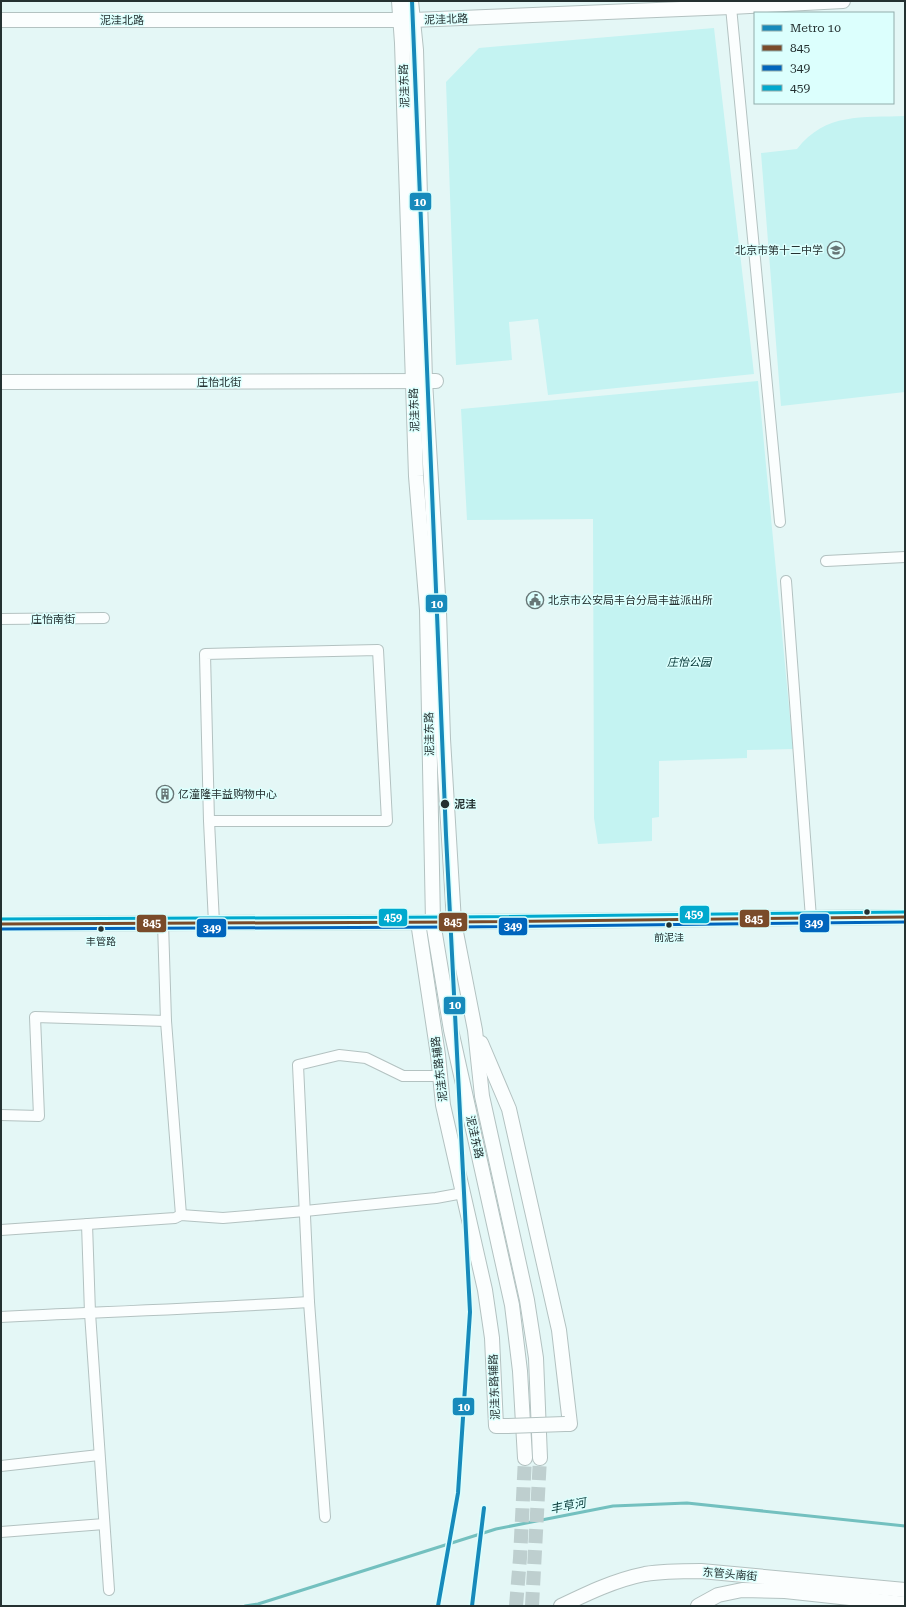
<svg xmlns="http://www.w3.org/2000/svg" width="906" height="1607" font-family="'Roboto Serif','Noto Sans SC',serif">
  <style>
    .green { fill: #c4f3f2 }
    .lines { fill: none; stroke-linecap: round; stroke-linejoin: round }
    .stream { stroke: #73c0bf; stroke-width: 3 }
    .secondary-tunnel { stroke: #becfcf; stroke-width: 14; stroke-dasharray: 14 7; stroke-linecap: butt }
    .street-casing { stroke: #b3c2c1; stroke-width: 12 }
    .secondary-casing { stroke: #b3c2c1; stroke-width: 16 }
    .street { stroke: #fbfefe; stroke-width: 10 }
    .secondary { stroke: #fbfefe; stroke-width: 14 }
    .secondary-bridge-casing { stroke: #b3c2c1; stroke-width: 16; stroke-linecap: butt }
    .secondary-bridge { stroke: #fbfefe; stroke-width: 14 }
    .bus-1-casing { stroke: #dcfffd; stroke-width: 6 }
    .bus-2-casing { stroke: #dcfffd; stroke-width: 6 }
    .bus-3-casing { stroke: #dcfffd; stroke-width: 6 }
    .bus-1 { stroke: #7a4b2a; stroke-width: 3 }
    .bus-2 { stroke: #0065bd; stroke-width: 3 }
    .bus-3 { stroke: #00a9ce; stroke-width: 3 }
    .metro-1-casing { stroke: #dcfffd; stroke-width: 7 }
    .metro-1 { stroke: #178abb; stroke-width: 4 }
    .stop-dot { fill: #243131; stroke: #dcfffd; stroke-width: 1.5 }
    .labels { text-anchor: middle; stroke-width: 3; stroke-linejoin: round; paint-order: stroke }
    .bus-label { font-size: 10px; fill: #243131; stroke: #dcfffd }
    .street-label { font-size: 11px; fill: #243131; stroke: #dcfffd }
    .poi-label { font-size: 11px; fill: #243131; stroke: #dcfffd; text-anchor: start }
    .park-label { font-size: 11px; font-style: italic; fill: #003232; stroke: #dcfffd }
    .stop-label { font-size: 11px; font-weight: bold; fill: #243131; stroke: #dcfffd; text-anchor: start }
    .water-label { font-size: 12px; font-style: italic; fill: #043635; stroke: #dcfffd }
    .line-badge { stroke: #dcfffd; stroke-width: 1.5 }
    .badge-label { font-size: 11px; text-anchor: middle; font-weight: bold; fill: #fff }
  </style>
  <rect width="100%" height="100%" fill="#e4f7f6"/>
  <!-- green -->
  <g class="green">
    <polygon points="714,28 754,374 548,395 538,319 509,322 512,360 456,365 446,82 479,48"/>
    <path d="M905 116V392L781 406 761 153 797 149C826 112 862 118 905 116Z"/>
    <polygon points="758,381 793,749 747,750 747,758 659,761 659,817 652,818 652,841 598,844 594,818 593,519 467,520 461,409"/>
  </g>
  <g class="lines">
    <!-- stream -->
    <polyline class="stream" points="245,1606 258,1604 496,1529 613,1506 687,1503 905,1526"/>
    <!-- secondary-tunnel -->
    <g class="secondary-tunnel">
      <polyline points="516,1606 520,1558 525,1458"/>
      <polyline points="532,1606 540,1458"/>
    </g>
    <defs>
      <g id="street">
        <polyline points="731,7 780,522"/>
        <polyline points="826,561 905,557"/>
        <polyline points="786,581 811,918"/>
        <polyline points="1,619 104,618"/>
        <polyline points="209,821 387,821 378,650 205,654 209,821 214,923"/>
        <polyline points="163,923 166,1021 181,1215"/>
        <polyline points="1,1115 39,1116 35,1017 166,1021"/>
        <polyline points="87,1224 90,1313 109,1590"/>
        <polyline points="1,1230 175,1218 181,1215 223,1218 305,1211 436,1198 463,1193"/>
        <path d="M1 1317C104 1312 206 1308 309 1302"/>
        <polyline points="1,1466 99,1455"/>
        <polyline points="325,1517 309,1302 298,1065 339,1055 366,1058 403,1076 433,1076"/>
        <polyline points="1,1532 104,1524"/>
      </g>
      <g id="secondary">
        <polyline points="399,1 402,43 416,476 427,610 433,922 451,1030 512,1305 520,1371 525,1458"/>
        <polyline points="411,1 416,50 425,381 439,612 443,739 454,922 475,1030 482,1096 527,1300 536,1358 540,1458"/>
        <polyline points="1,20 413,20 731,7 843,1"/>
        <polyline points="1,382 436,381"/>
        <polyline points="418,922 438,1055 443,1105 485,1290 492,1338 496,1426 507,1426"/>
        <polyline points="1,924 454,922 905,917"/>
        <polyline points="481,1043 509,1109 559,1330 570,1424 565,1424"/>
        <path d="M561 1606C588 1593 615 1580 645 1574 663 1571 682 1571 701 1571L905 1590"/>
        <polyline points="698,1606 718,1595 742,1590 785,1591 905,1604"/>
      </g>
    </defs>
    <!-- street casing -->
    <use href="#street" class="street-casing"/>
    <!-- secondary casing -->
    <use href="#secondary" class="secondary-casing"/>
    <!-- street -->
    <use href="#street" class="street"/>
    <!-- secondary -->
    <use href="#secondary" class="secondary"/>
    <defs>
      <polyline id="secondary-bridge" points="507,1426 565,1424"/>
    </defs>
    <!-- secondary-bridge casing -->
    <use href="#secondary-bridge" class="secondary-bridge-casing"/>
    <!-- secondary-bridge -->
    <use href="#secondary-bridge" class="secondary-bridge"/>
    <defs>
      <polyline id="bus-1" points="1,924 454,922 905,917"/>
      <polyline id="bus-2" points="1,929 454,927 905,922"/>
      <polyline id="bus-3" points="1,919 454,917 905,912"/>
    </defs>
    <!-- bus-1 casing -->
    <use href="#bus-1" class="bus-1-casing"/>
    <!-- bus-2 casing -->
    <use href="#bus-2" class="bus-2-casing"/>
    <!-- bus-3 casing -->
    <use href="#bus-3" class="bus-3-casing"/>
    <!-- bus-1 -->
    <use href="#bus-1" class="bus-1"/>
    <!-- bus-2 -->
    <use href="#bus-2" class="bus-2"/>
    <!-- bus-3 -->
    <use href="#bus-3" class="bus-3"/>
    <defs>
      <g id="metro-1">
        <polyline points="412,1 446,835 470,1312 458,1493 438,1606"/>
        <polyline points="472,1606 484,1508"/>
      </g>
    </defs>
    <!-- metro-1 casing -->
    <use href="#metro-1" class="metro-1-casing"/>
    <!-- metro-1 -->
    <use href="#metro-1" class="metro-1"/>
  </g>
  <!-- icons -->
  <defs>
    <symbol id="school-ring" viewBox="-11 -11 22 22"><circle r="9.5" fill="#dcfffd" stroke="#677676" stroke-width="1.5"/><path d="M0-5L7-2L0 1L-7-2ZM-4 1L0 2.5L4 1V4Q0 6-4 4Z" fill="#677676"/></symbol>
    <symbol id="civic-ring" viewBox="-11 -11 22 22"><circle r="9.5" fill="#dcfffd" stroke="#677676" stroke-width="1.5"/><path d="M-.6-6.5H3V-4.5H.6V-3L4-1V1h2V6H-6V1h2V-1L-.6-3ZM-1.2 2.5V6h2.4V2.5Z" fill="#677676"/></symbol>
    <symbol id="building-ring" viewBox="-11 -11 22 22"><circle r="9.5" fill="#dcfffd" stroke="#677676" stroke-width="1.5"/><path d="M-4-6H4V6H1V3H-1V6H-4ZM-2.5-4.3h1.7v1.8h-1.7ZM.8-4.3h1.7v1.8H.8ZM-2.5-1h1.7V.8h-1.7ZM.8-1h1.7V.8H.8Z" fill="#677676"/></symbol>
  </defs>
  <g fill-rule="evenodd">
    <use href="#school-ring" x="826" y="240" width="20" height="20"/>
    <use href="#civic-ring" x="525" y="590" width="20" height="20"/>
    <use href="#building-ring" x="155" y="784" width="20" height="20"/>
  </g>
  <!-- markers -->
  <g class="stop-dot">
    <circle cx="445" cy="804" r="5"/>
    <circle cx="867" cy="912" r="3.5"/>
    <circle cx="669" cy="925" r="3.5"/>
    <circle cx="101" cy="929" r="3.5"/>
  </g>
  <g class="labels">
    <!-- bus labels -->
    <g class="bus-label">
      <text x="669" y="941">前泥洼</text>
      <text x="101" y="945">丰管路</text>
    </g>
    <!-- street labels -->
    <g class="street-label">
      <text transform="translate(446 19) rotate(-2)" y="4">泥洼北路</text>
      <text x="122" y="24">泥洼北路</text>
      <text transform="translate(404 86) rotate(-92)" y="4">泥洼东路</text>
      <text x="219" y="386">庄怡北街</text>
      <text transform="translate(414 410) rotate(-92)" y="4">泥洼东路</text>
      <text x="53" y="623">庄怡南街</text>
      <text transform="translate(429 734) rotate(-91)" y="4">泥洼东路</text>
      <text transform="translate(439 1069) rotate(-97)" y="4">泥洼东路辅路</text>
      <text transform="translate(475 1137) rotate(77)" y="4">泥洼东路</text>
      <text transform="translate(494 1387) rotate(-92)" y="4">泥洼东路辅路</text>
      <text transform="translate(730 1574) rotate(5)" y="4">东管头南街</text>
    </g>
    <!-- poi labels -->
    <g class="poi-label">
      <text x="823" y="254" text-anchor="end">北京市第十二中学</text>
      <text x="548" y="604">北京市公安局丰台分局丰益派出所</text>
      <text x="178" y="798">亿潼隆丰益购物中心</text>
    </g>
    <!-- park labels -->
    <g class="park-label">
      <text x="689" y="666">庄怡公园</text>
    </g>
    <!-- stop labels -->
    <g class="stop-label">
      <text x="454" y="808">泥洼</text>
    </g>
    <!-- water labels -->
    <g class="water-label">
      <text transform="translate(568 1506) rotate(-11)" y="4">丰草河</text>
    </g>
  </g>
  <g class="line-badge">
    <rect x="409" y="192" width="23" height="19" rx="4" fill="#178abb"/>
    <rect x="425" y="594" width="23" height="19" rx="4" fill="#178abb"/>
    <rect x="679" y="905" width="31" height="19" rx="4" fill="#00a9ce"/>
    <rect x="378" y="908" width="30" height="19" rx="4" fill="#00a9ce"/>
    <rect x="739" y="909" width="31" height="19" rx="4" fill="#7a4b2a"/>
    <rect x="438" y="912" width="30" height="20" rx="4" fill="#7a4b2a"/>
    <rect x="799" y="913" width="31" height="20" rx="4" fill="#0065bd"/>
    <rect x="136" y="914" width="31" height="19" rx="4" fill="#7a4b2a"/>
    <rect x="498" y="917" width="30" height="19" rx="4" fill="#0065bd"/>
    <rect x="196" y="918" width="31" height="20" rx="4" fill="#0065bd"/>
    <rect x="443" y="996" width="23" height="19" rx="4" fill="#178abb"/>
    <rect x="452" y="1397" width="23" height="19" rx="4" fill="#178abb"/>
  </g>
  <g class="badge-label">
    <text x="420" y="206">10</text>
    <text x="437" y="608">10</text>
    <text x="694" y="918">459</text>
    <text x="393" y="921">459</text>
    <text x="754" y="923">845</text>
    <text x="453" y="926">845</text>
    <text x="814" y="927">349</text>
    <text x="152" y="927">845</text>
    <text x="513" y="930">349</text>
    <text x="212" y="932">349</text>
    <text x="455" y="1009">10</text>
    <text x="464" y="1411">10</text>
  </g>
  <!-- border -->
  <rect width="906" height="1607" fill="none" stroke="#243131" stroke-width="4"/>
  <!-- legend -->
  <rect x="754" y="12" width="140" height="92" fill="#dcfffd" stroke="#92adab"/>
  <rect x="762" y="25" width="20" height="6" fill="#178abb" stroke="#92adab"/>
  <text x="790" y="32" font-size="12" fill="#243131">Metro 10</text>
  <rect x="762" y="45" width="20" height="6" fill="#7a4b2a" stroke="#92adab"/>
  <text x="790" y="52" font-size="12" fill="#243131">845</text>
  <rect x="762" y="65" width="20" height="6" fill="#0065bd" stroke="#92adab"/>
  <text x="790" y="72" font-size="12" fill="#243131">349</text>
  <rect x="762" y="85" width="20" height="6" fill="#00a9ce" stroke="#92adab"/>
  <text x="790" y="92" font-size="12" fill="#243131">459</text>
</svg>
